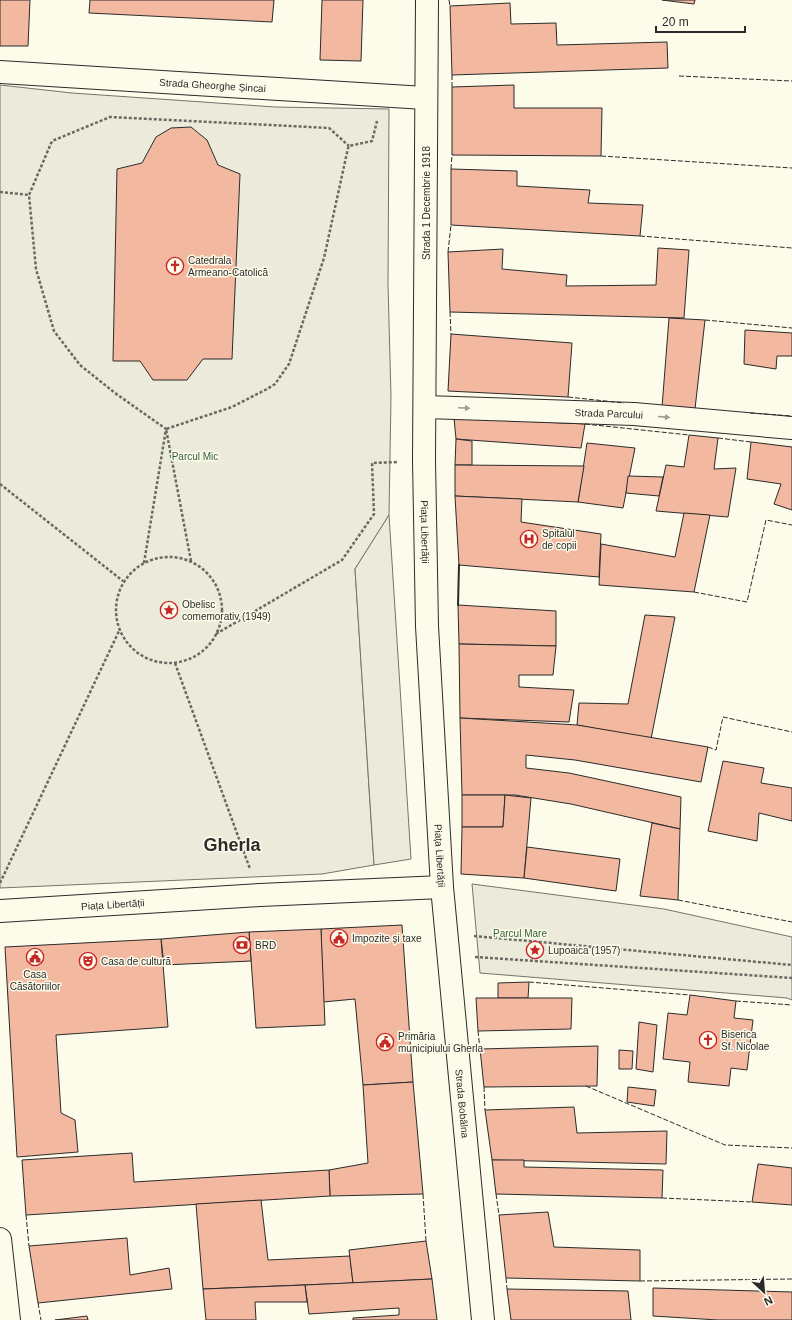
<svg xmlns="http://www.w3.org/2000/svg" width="792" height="1320" font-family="Arial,sans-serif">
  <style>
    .green { fill: #ecebdb; stroke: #74746e }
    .parking { fill: #eceadb; stroke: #74746e }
    .building { fill: #f2b8a0; stroke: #2b2b2b }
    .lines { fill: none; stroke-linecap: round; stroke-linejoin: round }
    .minor-casing { stroke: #2b2b2b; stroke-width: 24 }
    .major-casing { stroke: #2b2b2b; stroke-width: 24 }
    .path { stroke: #6a6964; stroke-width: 2.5; stroke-dasharray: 3 2; stroke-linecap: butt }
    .minor { stroke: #fdfbea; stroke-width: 22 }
    .major { stroke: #fdfbea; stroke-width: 22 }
    .fence { stroke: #2b2b2b; stroke-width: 1; stroke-dasharray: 5 2; stroke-linecap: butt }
    .wall { stroke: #2b2b2b; stroke-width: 2 }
    .oneway { fill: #9e9d94 }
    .labels { text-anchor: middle; stroke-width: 3; stroke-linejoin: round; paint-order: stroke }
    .street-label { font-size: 10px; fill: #2b2b2b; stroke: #fdfbea }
    .poi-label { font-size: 10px; fill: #2b2b2b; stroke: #fdfbea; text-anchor: start }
    .park-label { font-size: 10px; fill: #34623c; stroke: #fdfbea }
    .town-label { font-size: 18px; font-weight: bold; fill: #2b2b2b; stroke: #fdfbea }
  </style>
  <rect width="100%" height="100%" fill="#fdfbea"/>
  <!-- green -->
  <g class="green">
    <polygon points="0,85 72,93 275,107 389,109 388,284 391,397 389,515 355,569 374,865 322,874 0,888"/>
    <polygon points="472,884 664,909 792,937 792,1000 787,998 480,973"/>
  </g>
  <!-- parking -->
  <polygon class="parking" points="389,515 411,859 374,865 355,569"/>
  <!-- building -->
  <g class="building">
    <polygon points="0,0 30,0 28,46 0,46"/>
    <polygon points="90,0 274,0 272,22 89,13"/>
    <polygon points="322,0 363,0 361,61 320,60"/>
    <polygon points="662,0 695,0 694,4"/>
    <polygon points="510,3 511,24 556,23 557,45 667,42 668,68 452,75 450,6"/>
    <polygon points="514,85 514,108 602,108 601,156 452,155 452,87"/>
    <polygon points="191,127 207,140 218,165 240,174 232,359 203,359 187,380 153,380 140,361 113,361 117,169 142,163 156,137 171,128"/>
    <polygon points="451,169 517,171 517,186 590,190 588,203 643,205 640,236 451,225"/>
    <polygon points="658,248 689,250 684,318 450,312 448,252 503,249 502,269 567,275 566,286 656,285"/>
    <polygon points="669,318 705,320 695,409 662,407"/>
    <polygon points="745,330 792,333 792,356 777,356 776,369 744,364"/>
    <polygon points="451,334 572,343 568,397 448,391"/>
    <polygon points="454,418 585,424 581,448 456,439"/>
    <polygon points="689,435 718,438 714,469 736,468 728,517 656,511 666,465 684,467"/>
    <polygon points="456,439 472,441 472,465 455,465"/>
    <polygon points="751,442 792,447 792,510 774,504 781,484 747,479"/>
    <polygon points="587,443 635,448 623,508 578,502"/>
    <polygon points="455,465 584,466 578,502 455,496"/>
    <polygon points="628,476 663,477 659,496 626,493"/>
    <polygon points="455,496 522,499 521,522 601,534 599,577 459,565"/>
    <polygon points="684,513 710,515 694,592 599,585 601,544 675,557"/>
    <polygon points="458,605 556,611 556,646 459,644"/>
    <polygon points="645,615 675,617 651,739 577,725 579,703 628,704"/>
    <polygon points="459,644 556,646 553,675 519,675 519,687 574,690 569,722 460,718"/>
    <polygon points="460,718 577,725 708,747 701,782 575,760 526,755 526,768 569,773 681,797 680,829 571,804 515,795 462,795"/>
    <polygon points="723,761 764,768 761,783 792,788 792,821 759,813 757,841 708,831"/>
    <polygon points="462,795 505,795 503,827 462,827"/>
    <polygon points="505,795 531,798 524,878 461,874 462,827 503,827"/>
    <polygon points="652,823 680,829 678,900 640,896"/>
    <polygon points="527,847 620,859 616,891 524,878"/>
    <polygon points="402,925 413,1082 363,1085 355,999 323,1002 321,929"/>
    <polygon points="321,929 325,1025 256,1028 249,932"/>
    <polygon points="249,932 251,961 164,965 161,939"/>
    <polygon points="161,939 168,1027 56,1035 61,1113 75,1120 78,1152 17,1157 5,947"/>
    <polygon points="529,982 528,998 498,998 498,983"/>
    <polygon points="690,995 736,1001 734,1018 753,1020 747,1070 731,1068 729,1086 688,1082 690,1062 663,1059 668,1013 687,1015"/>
    <polygon points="476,998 572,998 571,1029 478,1031"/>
    <polygon points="639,1022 657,1025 653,1072 636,1069"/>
    <polygon points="598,1046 597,1086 484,1087 480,1049"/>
    <polygon points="619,1050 633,1051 632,1069 619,1069"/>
    <polygon points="413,1082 423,1194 330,1196 329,1170 368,1163 363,1085"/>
    <polygon points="628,1087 656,1090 654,1106 627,1102"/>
    <polygon points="574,1107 577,1133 667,1131 666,1164 492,1160 485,1110"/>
    <polygon points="132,1153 134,1182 329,1170 330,1196 26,1215 22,1160"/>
    <polygon points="492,1160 524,1160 524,1167 663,1170 662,1198 496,1194"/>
    <polygon points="758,1164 792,1168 792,1205 752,1202"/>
    <polygon points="261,1200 268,1260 350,1256 353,1283 203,1289 196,1204"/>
    <polygon points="548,1212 554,1247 640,1250 640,1281 506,1278 499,1215"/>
    <polygon points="127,1238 130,1275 169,1268 172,1289 38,1303 29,1246"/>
    <polygon points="426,1241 432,1279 353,1283 349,1250"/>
    <polygon points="432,1279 437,1320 353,1320 353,1318 399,1315 399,1308 309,1314 305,1285"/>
    <polygon points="305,1285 307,1302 255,1302 256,1320 206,1320 203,1289"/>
    <polygon points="653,1288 792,1292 792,1320 718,1320 653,1316"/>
    <polygon points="507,1289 628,1291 631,1320 511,1320"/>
    <polygon points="87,1316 88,1320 55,1320"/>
  </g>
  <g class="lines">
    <defs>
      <g id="minor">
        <path id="s1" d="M0 72 425 98"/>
        <path id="s2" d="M425 407 634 414 792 428"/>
        <path id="s3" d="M0 911 260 895 442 887"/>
        <polyline points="0,1239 9,1320"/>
      </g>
      <g id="major">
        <path id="s4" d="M427 0 424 460 427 626 442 887 483 1320"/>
      </g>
    </defs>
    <!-- minor casing -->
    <use href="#minor" class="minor-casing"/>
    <!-- major casing -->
    <use href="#major" class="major-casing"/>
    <!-- path -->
    <g class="path">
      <polyline points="0,192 29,195"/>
      <polyline points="0,484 123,581"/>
      <circle cx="169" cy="610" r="53"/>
      <polyline points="191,561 166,429 232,407 267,389 275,384 289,364 324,258 348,148 349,146 372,141 377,121"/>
      <polyline points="144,563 166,429 115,393 80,365 54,331 36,269 29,195 52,141 110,117 329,128 349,146"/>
      <polyline points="216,634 342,560 374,514 372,463 398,462"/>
      <polyline points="175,663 250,869"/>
      <polyline points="0,883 119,631"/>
      <polyline points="474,936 792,965"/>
      <polyline points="475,957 792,978"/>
    </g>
    <!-- minor -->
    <use href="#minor" class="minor"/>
    <!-- major -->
    <use href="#major" class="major"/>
    <!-- fence -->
    <g class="fence">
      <polyline points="449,0 450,6"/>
      <polyline points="452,75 452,87"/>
      <polyline points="679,76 792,81"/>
      <polyline points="601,156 792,168"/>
      <polyline points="451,169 452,155"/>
      <polyline points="640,236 792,248"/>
      <polyline points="448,252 451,225"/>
      <polyline points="450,312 451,334"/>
      <polyline points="705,320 792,328"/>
      <polyline points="568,397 624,403"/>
      <polyline points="750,413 792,416"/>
      <polyline points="585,424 689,435"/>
      <polyline points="718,438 751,442"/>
      <polyline points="694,592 747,602 766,520 792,525"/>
      <polyline points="708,747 716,750 723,717 792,732"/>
      <polyline points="678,900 792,922"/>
      <polyline points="529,982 690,995"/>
      <polyline points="736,1001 792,1005"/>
      <polyline points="478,1031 480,1049"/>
      <polyline points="586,1086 725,1145 792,1148"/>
      <polyline points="484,1087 485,1110"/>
      <polyline points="423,1194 426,1241"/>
      <polyline points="496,1194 499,1215"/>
      <polyline points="662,1198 752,1202"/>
      <polyline points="26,1215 29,1246"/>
      <polyline points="506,1278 507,1289"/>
      <polyline points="640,1281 792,1279"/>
      <polyline points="38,1303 41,1320"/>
    </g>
    <!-- wall -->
    <polyline class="wall" points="458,605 459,565"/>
  </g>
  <!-- one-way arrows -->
  <defs><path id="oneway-solid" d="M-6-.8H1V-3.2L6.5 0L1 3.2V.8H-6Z"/></defs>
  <g class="oneway">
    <use href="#oneway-solid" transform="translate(464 408) rotate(2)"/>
    <use href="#oneway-solid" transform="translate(664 417) rotate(5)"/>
  </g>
  <!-- icons -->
  <defs>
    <symbol id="church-ring" viewBox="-11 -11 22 22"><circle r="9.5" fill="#fdfbea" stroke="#c62828" stroke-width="1.5"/><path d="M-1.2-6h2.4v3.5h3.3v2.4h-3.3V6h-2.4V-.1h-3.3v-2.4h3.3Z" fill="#c62828"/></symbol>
    <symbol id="hospital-ring" viewBox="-11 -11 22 22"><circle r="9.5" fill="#fdfbea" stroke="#c62828" stroke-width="1.5"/><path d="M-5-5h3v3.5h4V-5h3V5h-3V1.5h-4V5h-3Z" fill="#c62828"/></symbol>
    <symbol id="sight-ring" viewBox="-11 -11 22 22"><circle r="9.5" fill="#fdfbea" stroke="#c62828" stroke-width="1.5"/><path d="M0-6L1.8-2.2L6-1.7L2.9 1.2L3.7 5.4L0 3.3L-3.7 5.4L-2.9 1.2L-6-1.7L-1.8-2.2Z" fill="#c62828"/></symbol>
    <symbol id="civic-ring" viewBox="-11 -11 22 22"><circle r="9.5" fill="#fdfbea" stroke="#c62828" stroke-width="1.5"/><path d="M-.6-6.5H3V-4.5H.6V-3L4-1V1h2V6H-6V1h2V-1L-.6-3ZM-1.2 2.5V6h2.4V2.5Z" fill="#c62828"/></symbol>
    <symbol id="bank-ring" viewBox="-11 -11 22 22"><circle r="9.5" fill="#fdfbea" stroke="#c62828" stroke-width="1.5"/><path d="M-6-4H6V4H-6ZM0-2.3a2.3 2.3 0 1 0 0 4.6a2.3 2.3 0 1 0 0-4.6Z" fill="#c62828"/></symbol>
    <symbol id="theatre-ring" viewBox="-11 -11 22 22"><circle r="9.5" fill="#fdfbea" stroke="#c62828" stroke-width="1.5"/><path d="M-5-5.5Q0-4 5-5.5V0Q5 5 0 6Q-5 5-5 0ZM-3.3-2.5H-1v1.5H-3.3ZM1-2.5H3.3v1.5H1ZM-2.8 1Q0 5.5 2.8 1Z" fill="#c62828"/></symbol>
  </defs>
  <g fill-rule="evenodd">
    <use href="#church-ring" x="165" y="256" width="20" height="20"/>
    <use href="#hospital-ring" x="519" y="529" width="20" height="20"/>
    <use href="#sight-ring" x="159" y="600" width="20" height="20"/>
    <use href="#civic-ring" x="329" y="928" width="20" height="20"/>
    <use href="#bank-ring" x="232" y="935" width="20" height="20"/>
    <use href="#sight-ring" x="525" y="940" width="20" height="20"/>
    <use href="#civic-ring" x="25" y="947" width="20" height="20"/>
    <use href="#theatre-ring" x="78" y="951" width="20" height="20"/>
    <use href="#church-ring" x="698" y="1030" width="20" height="20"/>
    <use href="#civic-ring" x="375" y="1032" width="20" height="20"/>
  </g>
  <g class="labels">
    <!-- street labels -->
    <g class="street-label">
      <text dy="4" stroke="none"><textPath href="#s1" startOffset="213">Strada Gheorghe Șincai</textPath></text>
      <text transform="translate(426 203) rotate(-90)" y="4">Strada 1 Decembrie 1918</text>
      <text dy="4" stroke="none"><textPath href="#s2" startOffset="184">Strada Parcului</textPath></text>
      <text dy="4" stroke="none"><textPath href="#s4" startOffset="532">Piața Libertății</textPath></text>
      <text dy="4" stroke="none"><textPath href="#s4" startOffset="856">Piața Libertății</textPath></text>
      <text dy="4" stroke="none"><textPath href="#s3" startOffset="113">Piața Libertății</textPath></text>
      <text dy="4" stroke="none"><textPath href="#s4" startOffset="1105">Strada Bobâlna</textPath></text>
    </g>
    <!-- poi labels -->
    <g class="poi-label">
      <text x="188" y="264">Catedrala<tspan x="188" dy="12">Armeano-Catolică</tspan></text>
      <text x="542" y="537">Spitalul<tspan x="542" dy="12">de copii</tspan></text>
      <text x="182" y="608">Obelisc<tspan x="182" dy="12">comemorativ (1949)</tspan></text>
      <text x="352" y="942">Impozite și taxe</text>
      <text x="255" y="949">BRD</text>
      <text x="548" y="954">Lupoaica (1957)</text>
      <text x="101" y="965">Casa de cultură</text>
      <text x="35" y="978" text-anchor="middle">Casa<tspan x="35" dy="12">Căsătoriilor</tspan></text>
      <text x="721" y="1038">Biserica<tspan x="721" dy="12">Sf. Nicolae</tspan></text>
      <text x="398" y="1040">Primăria<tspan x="398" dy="12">municipiului Gherla</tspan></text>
    </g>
    <!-- park labels -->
    <g class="park-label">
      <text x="195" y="460">Parcul Mic</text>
      <text x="520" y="937">Parcul Mare</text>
    </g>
    <!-- town labels -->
    <g class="town-label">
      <text x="232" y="851">Gherla</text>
    </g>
  </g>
  <!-- north arrow -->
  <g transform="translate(764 1292) rotate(154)" stroke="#fdfbea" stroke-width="3" paint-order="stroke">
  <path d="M0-3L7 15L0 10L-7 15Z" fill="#2b2b2b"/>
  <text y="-6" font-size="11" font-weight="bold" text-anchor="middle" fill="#2b2b2b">N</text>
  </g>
  <!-- scale -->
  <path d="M656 26v6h89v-6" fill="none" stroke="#2b2b2b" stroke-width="2"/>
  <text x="662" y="26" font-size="12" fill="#2b2b2b" stroke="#fdfbea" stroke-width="3" paint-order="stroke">20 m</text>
</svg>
